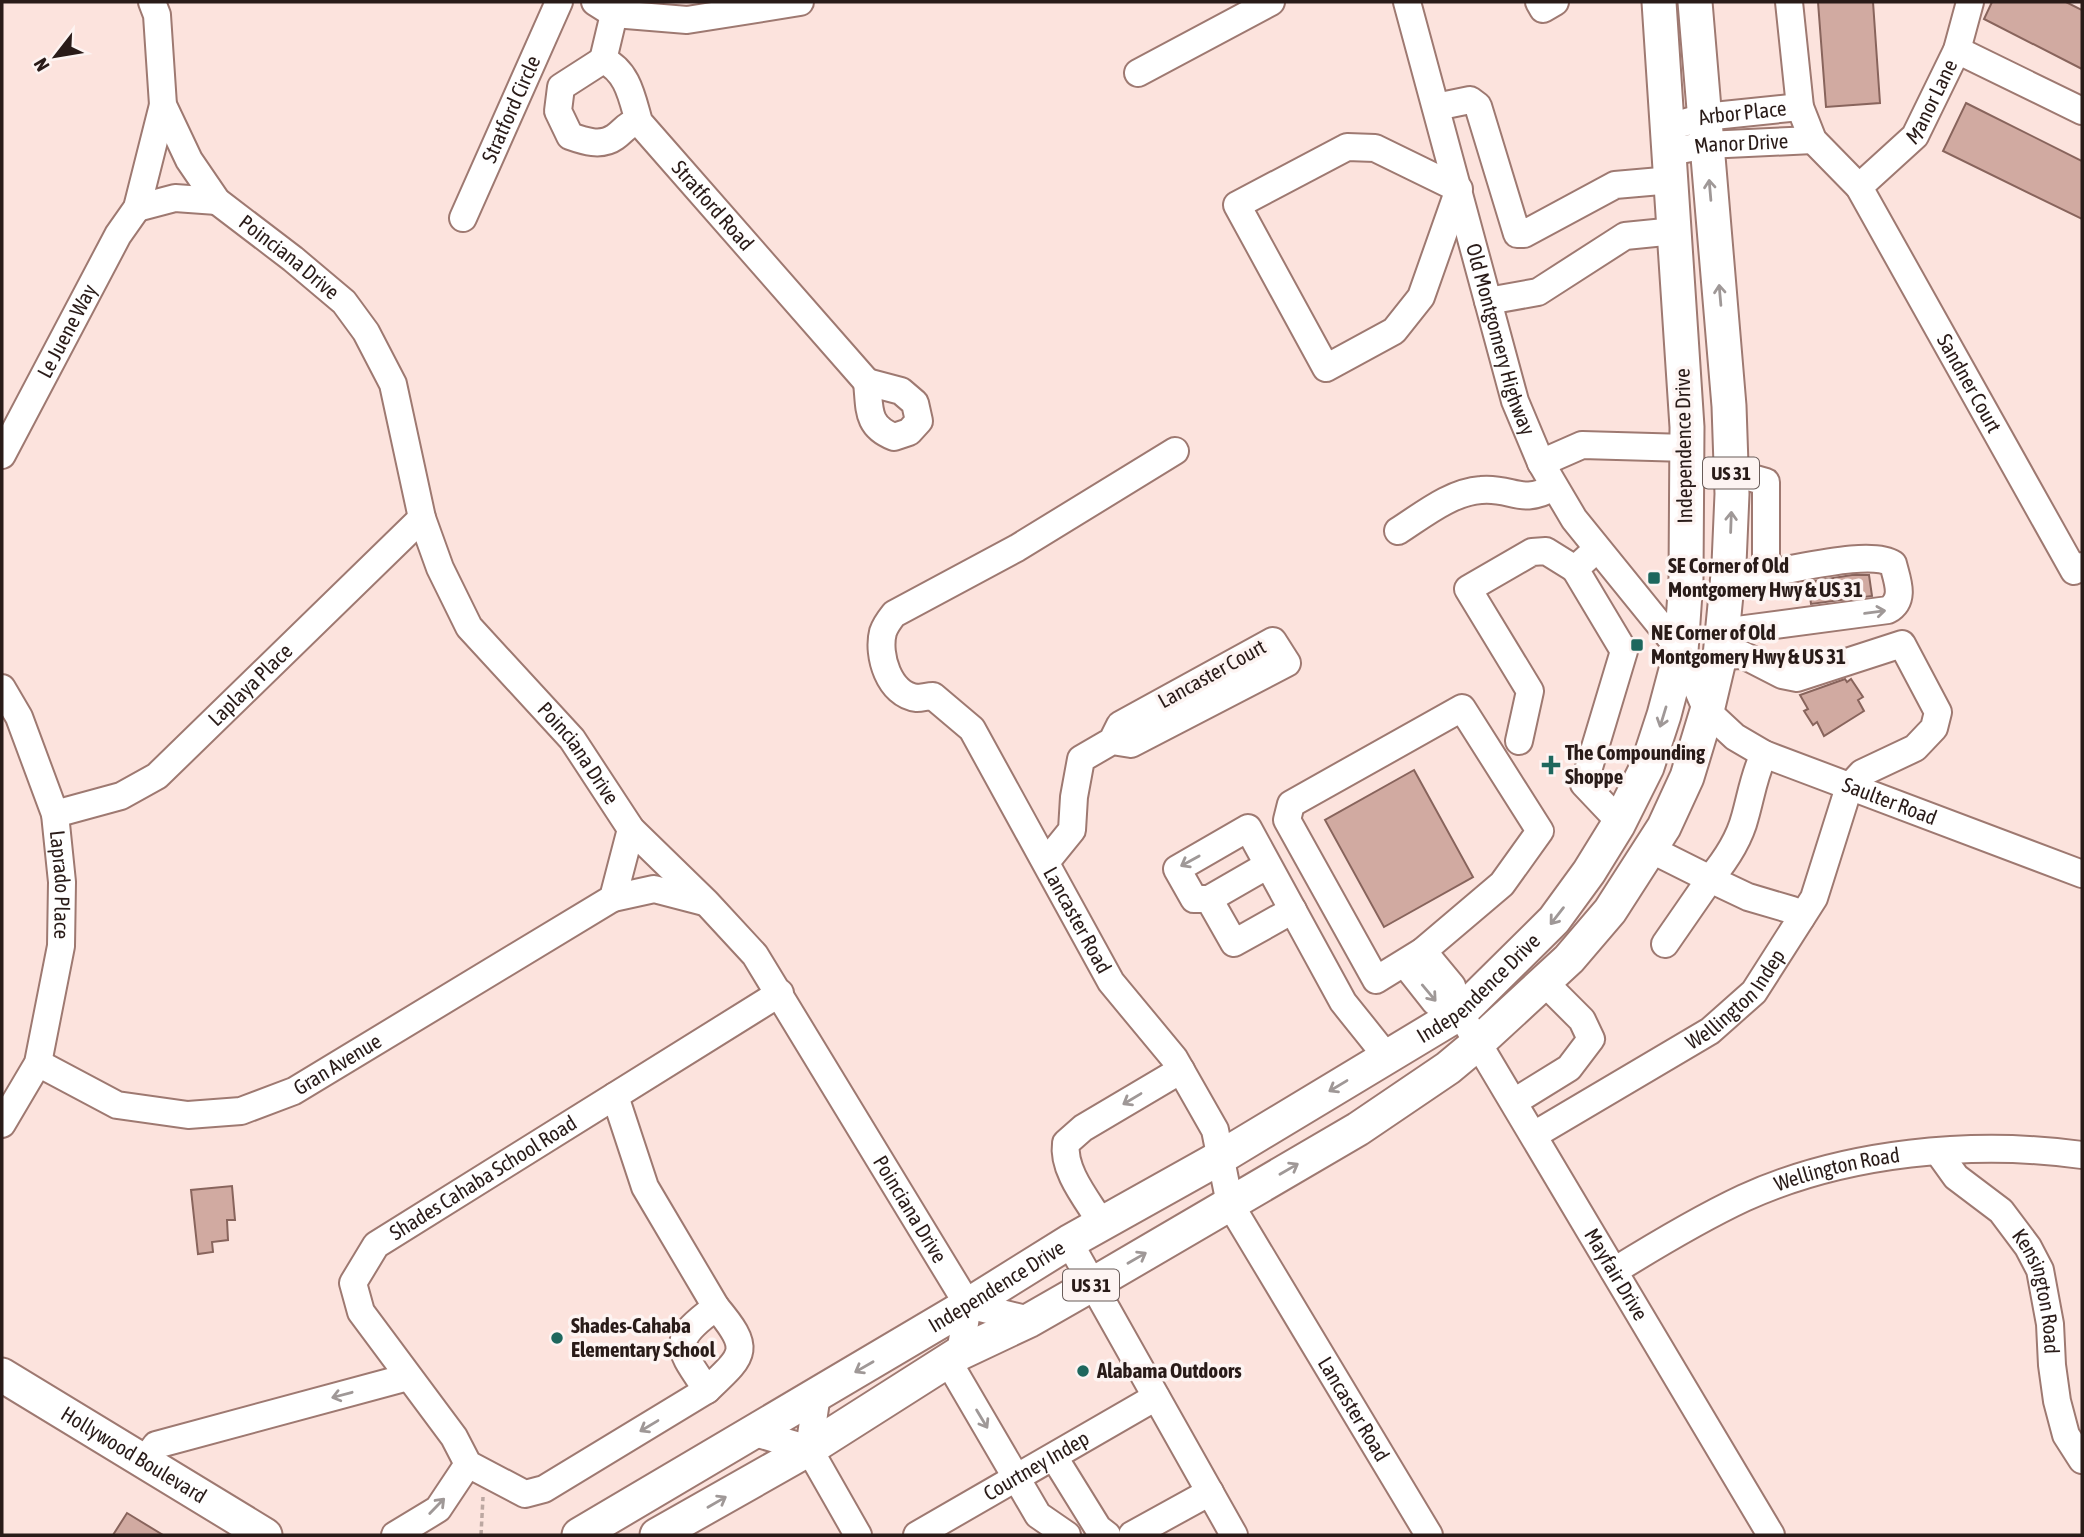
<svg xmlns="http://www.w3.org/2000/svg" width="2084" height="1537" font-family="'Asap Condensed',sans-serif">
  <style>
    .building { fill: #d1aaa1; stroke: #88645c; stroke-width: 2 }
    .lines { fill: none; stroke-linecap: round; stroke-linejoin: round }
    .minor-casing { stroke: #9e7971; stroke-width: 30 }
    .major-casing { stroke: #9e7971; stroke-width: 37 }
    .path { stroke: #bca7a1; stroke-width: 3.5; stroke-dasharray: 5 3.5; stroke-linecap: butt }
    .minor { stroke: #fff; stroke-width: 26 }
    .major { stroke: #fff; stroke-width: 33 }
    .oneway { stroke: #9f9897 }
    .poi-dot { fill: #1e675d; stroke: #fdf4f2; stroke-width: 2.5 }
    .labels { text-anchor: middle; stroke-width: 7; stroke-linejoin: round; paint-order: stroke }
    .shield { fill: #fdf4f2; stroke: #695c59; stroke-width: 2 }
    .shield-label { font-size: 19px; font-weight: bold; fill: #291b18 }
    .street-label { font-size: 21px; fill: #291b18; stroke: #fdf4f2 }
    .poi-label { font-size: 21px; font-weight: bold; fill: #291b18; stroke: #fdf4f2; text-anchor: start }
  </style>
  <rect width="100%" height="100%" fill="#fce3dd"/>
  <!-- building -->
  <g class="building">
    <polygon points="1818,2 1873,2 1880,103 1826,107"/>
    <polygon points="1992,2 2066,2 2082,10 2082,69 1984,19"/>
    <polygon points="1966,103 2082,161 2082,219 1943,151"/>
    <polygon points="1852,575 1869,575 1872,596 1811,604 1808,582"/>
    <polygon points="1845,679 1847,682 1851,679 1863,697 1858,700 1864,711 1824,736 1817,722 1813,725 1804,711 1808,709 1800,695"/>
    <polygon points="1414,770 1473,877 1384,927 1325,820"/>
    <polygon points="232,1186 235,1220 227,1220 228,1240 212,1242 213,1252 198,1254 191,1190"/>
    <polygon points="127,1513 163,1535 113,1535"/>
  </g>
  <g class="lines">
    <defs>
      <g id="minor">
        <path id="s1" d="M152 2 157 15 163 105 189 160 217 201 293 259 344 302 366 332 393 384 422 518 440 568 469 627 572 739 631 829 706 902 755 955 968 1305 960 1353"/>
        <polyline points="595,2 614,14 687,20 800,2"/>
        <path id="s2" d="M1407 2 1515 401 1541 463 1574 519 1681 651 1707 711 1735 737 1764 754 2082 874"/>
        <polyline points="1539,2 1543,9 1555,2"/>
        <path id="s3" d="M1789 2 1800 107 1813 140 1859 187 2074 571 2082 566"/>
        <polyline points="1957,50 2082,111"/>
        <path id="s4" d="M603 60C628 71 632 98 639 122L867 382"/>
        <path d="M603 60 561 87 558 111 570 136C584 141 601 147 615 137 624 131 626 124 639 122"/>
        <polyline points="603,60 614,14"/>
        <polyline points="1138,73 1271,2"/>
        <polyline points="1436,107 1470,100 1478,106 1517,234 1524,234 1615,185 1672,180"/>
        <path id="s5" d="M1669 127 1704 117 1800 107"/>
        <polygon points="1347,147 1375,148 1459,189 1421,297 1394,331 1326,368 1237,205"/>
        <path id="s6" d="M1670 152 1706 145 1813 140"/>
        <path id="s7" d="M1859 187 1915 136 1957 50 1970 2"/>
        <polyline points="137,208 175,198 217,201"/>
        <path id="s8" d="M463 218 559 2"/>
        <polyline points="1488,301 1538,292 1625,236 1675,231"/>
        <path d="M867 382 901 391 915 403 919 421 909 432 894 437C866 426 870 409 867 382Z"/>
        <path id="s9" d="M1175 451 1017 548 894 614C890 619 885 626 883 632 877 655 889 695 917 698 922 698 928 696 933 696L972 729 1111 982 1174 1058 1215 1130 1230 1204 1429 1535"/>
        <path id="s10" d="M2 455 118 235 137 208 163 105"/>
        <polyline points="1541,463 1582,445 1687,448"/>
        <polyline points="1731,472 1766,482 1766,573"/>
        <path d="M1398 531C1423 515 1451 492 1481 490 1513 487 1520 506 1554 487"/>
        <polyline points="1597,549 1575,569 1624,651 1584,784 1620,822"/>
        <path d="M1722 632 1888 610C1906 600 1897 580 1893 564 1871 549 1795 570 1767 573 1754 574 1741 574 1728 574"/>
        <path id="s11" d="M2 688 19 717 55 814 62 882 61 946 38 1063 2 1124"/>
        <polygon points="1462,708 1540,831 1502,884 1423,951 1376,980 1287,820 1291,804"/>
        <polyline points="1519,741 1530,691 1468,589 1532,552 1546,551 1575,569"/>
        <path id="s12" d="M55 814 121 796 157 776 422 518"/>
        <path d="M1650 849 1710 879C1725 861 1739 841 1745 817 1751 796 1754 775 1764 754"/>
        <polyline points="1046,862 1072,830 1074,797 1081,759 1112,741 1131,744 1287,663 1273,641 1120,725 1112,741"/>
        <polyline points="1268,865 1209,899 1194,899 1177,869 1248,828 1343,1002 1387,1057"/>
        <polyline points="613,898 654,889 704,902"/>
        <polyline points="1209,899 1234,943 1293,910"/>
        <polyline points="1665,944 1710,879 1748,897 1792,910 1801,918"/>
        <path id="s13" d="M1423 951 1452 986 1460 1013 1771 1535"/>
        <polyline points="1405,964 1435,1002 1460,1013"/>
        <path id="s14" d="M38 1063 117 1105 188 1115 241 1111 294 1091 613 898 631 829"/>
        <polyline points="615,1096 645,1187 716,1307"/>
        <polyline points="1514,1102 1569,1068 1591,1039 1582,1020 1544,982"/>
        <path id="s15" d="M1534 1135 1710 1031 1754 992 1814 898 1849 787 1862 773 1915 748 1934 728 1938 712 1902 644 1797 678 1782 675 1743 655 1720 656"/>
        <path id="s16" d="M1938 1152 1956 1177 2001 1211 2028 1247 2040 1270 2050 1324 2052 1365 2057 1401 2066 1435 2082 1460"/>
        <path d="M1102 1224C1089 1202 1062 1171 1066 1143L1083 1128 1181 1070"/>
        <polyline points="1069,1242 1234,1535"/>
        <path id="s17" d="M1614 1271C1656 1245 1699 1219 1744 1198 1845 1152 1973 1140 2082 1155"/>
        <polyline points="968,1305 1030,1320"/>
        <path d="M716 1307C752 1350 745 1354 707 1390 677 1346 670 1341 716 1307Z"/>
        <polyline points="948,1361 1038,1515 1067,1535"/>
        <path id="s18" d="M707 1390 544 1489 525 1494 468 1464 454 1437 361 1312 353 1283 376 1245 780 993"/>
        <polyline points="817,1394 809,1449 858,1535"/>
        <polyline points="752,1432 809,1449"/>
        <polyline points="1054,1457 1098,1528 1107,1535"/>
        <polyline points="145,1460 156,1445 408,1377"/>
        <polyline points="395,1535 438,1509 468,1464"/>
        <path id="s19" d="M917 1535 1156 1397"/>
        <polyline points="1132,1535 1210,1492"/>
      </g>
      <g id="major">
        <path id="s20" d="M2 1375 265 1535"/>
        <path id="s21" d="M579 1535 968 1305 1069 1242 1221 1157 1460 1013 1554 920 1589 872 1618 825 1647 767 1664 715 1681 651 1686 578 1687 427 1659 2"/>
        <polyline points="657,1535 809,1449 960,1353 1030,1320 1093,1284 1358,1129 1448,1068 1478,1043 1569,959 1610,911 1664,827 1687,777 1707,711 1720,656 1729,564 1732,494 1729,406 1695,2"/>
      </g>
    </defs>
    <!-- minor casing -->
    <use href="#minor" class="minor-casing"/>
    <!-- major casing -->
    <use href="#major" class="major-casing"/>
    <!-- path -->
    <polyline class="path" points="481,1535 483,1497"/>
    <!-- minor -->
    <use href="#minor" class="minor"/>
    <!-- major -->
    <use href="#major" class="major"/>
  </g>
  <!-- one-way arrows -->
  <defs><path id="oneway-shaft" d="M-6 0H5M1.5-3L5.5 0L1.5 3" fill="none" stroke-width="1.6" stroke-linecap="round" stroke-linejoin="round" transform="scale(1.75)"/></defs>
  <g class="oneway">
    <use href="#oneway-shaft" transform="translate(1710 190) rotate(-95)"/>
    <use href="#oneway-shaft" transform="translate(1720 295) rotate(-95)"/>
    <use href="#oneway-shaft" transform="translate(1731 522) rotate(-88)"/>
    <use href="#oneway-shaft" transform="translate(1875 612) rotate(-8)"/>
    <use href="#oneway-shaft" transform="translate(1663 717) rotate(107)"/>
    <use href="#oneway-shaft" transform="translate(1190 861) rotate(151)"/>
    <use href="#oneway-shaft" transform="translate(1557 916) rotate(128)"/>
    <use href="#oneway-shaft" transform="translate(1429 993) rotate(50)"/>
    <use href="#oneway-shaft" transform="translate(1338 1086) rotate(149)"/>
    <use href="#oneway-shaft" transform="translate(1132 1099) rotate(149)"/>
    <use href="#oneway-shaft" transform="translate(1289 1169) rotate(-30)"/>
    <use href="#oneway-shaft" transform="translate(1137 1258) rotate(-30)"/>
    <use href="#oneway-shaft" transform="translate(864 1367) rotate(150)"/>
    <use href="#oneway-shaft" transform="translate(342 1395) rotate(165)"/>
    <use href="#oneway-shaft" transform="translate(982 1419) rotate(59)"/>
    <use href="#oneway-shaft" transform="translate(649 1426) rotate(149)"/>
    <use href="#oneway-shaft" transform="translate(717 1502) rotate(-30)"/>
    <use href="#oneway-shaft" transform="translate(437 1506) rotate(-46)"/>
  </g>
  <!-- markers -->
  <g class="poi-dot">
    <rect x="1647" y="571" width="14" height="14" rx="3.5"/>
    <rect x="1630" y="638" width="14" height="14" rx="3.5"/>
    <path d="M1547.5 754.5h7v7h7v7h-7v7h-7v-7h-7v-7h7z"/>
    <circle cx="557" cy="1338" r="7"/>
    <circle cx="1083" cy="1371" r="7"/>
  </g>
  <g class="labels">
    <!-- shield labels -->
    <g class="shield">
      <rect x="1703" y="457.5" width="56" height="31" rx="5"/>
      <rect x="1063" y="1269.5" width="56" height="31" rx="5"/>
    </g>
    <g class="shield-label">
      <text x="1731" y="480">US 31</text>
      <text x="1091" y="1292">US 31</text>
    </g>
    <!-- street labels -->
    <g class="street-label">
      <text dy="7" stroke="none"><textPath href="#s7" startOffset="114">Manor Lane</textPath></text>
      <text dy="7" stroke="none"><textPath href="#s8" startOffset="119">Stratford Circle</textPath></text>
      <text dy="7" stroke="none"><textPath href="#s5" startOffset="75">Arbor Place</textPath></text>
      <text dy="7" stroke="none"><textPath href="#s6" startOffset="72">Manor Drive</textPath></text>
      <text dy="7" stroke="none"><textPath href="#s4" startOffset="186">Stratford Road</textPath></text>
      <text dy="7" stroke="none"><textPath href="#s1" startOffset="306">Poinciana Drive</textPath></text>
      <text dy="7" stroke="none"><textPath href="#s10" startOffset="140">Le Juene Way</textPath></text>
      <text dy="7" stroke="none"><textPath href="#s2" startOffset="350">Old Montgomery Highway</textPath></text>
      <text dy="7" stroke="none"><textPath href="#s3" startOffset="432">Sandner Court</textPath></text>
      <text transform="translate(1684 446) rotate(-91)" y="7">Independence Drive</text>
      <text transform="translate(1212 674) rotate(-29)" y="7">Lancaster Court</text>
      <text dy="7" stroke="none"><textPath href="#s12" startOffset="240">Laplaya Place</textPath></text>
      <text dy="7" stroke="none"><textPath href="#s1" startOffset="896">Poinciana Drive</textPath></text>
      <text dy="7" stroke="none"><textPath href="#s2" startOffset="987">Saulter Road</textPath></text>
      <text dy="7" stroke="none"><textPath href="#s11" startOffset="208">Laprado Place</textPath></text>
      <text dy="7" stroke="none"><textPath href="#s9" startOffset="714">Lancaster Road</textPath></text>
      <text dy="7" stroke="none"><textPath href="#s21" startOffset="1054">Independence Drive</textPath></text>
      <text dy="7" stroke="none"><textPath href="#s15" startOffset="245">Wellington Indep</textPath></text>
      <text dy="7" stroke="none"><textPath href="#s14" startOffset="322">Gran Avenue</textPath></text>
      <text dy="7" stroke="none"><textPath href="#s17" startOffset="247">Wellington Road</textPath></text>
      <text dy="7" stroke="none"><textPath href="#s18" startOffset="662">Shades Cahaba School Road</textPath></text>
      <text dy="7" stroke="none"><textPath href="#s1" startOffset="1463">Poinciana Drive</textPath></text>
      <text dy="7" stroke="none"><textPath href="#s13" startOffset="378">Mayfair Drive</textPath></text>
      <text dy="7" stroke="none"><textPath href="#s21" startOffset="486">Independence Drive</textPath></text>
      <text dy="7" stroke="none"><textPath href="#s16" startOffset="178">Kensington Road</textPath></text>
      <text dy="7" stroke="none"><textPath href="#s9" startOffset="1281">Lancaster Road</textPath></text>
      <text dy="7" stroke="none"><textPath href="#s20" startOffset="154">Hollywood Boulevard</textPath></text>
      <text dy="7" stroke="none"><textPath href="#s19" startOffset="138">Courtney Indep</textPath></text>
    </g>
    <!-- poi labels -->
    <g class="poi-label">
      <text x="1668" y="573">SE Corner of Old<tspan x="1668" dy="24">Montgomery Hwy &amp; US 31</tspan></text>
      <text x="1651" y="640">NE Corner of Old<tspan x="1651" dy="24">Montgomery Hwy &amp; US 31</tspan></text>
      <text x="1565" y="760">The Compounding<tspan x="1565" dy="24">Shoppe</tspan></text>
      <text x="571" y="1333">Shades-Cahaba<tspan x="571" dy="24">Elementary School</tspan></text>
      <text x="1097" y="1378">Alabama Outdoors</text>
    </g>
  </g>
  <!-- border -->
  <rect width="2084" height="1537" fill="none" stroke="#291b18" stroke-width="7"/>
  <!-- north arrow -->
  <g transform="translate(56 56) rotate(239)" stroke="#fdf4f2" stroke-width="5" paint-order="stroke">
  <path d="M0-5L12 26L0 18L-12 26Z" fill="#291b18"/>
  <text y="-10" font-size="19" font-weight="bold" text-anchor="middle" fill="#291b18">N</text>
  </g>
</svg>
